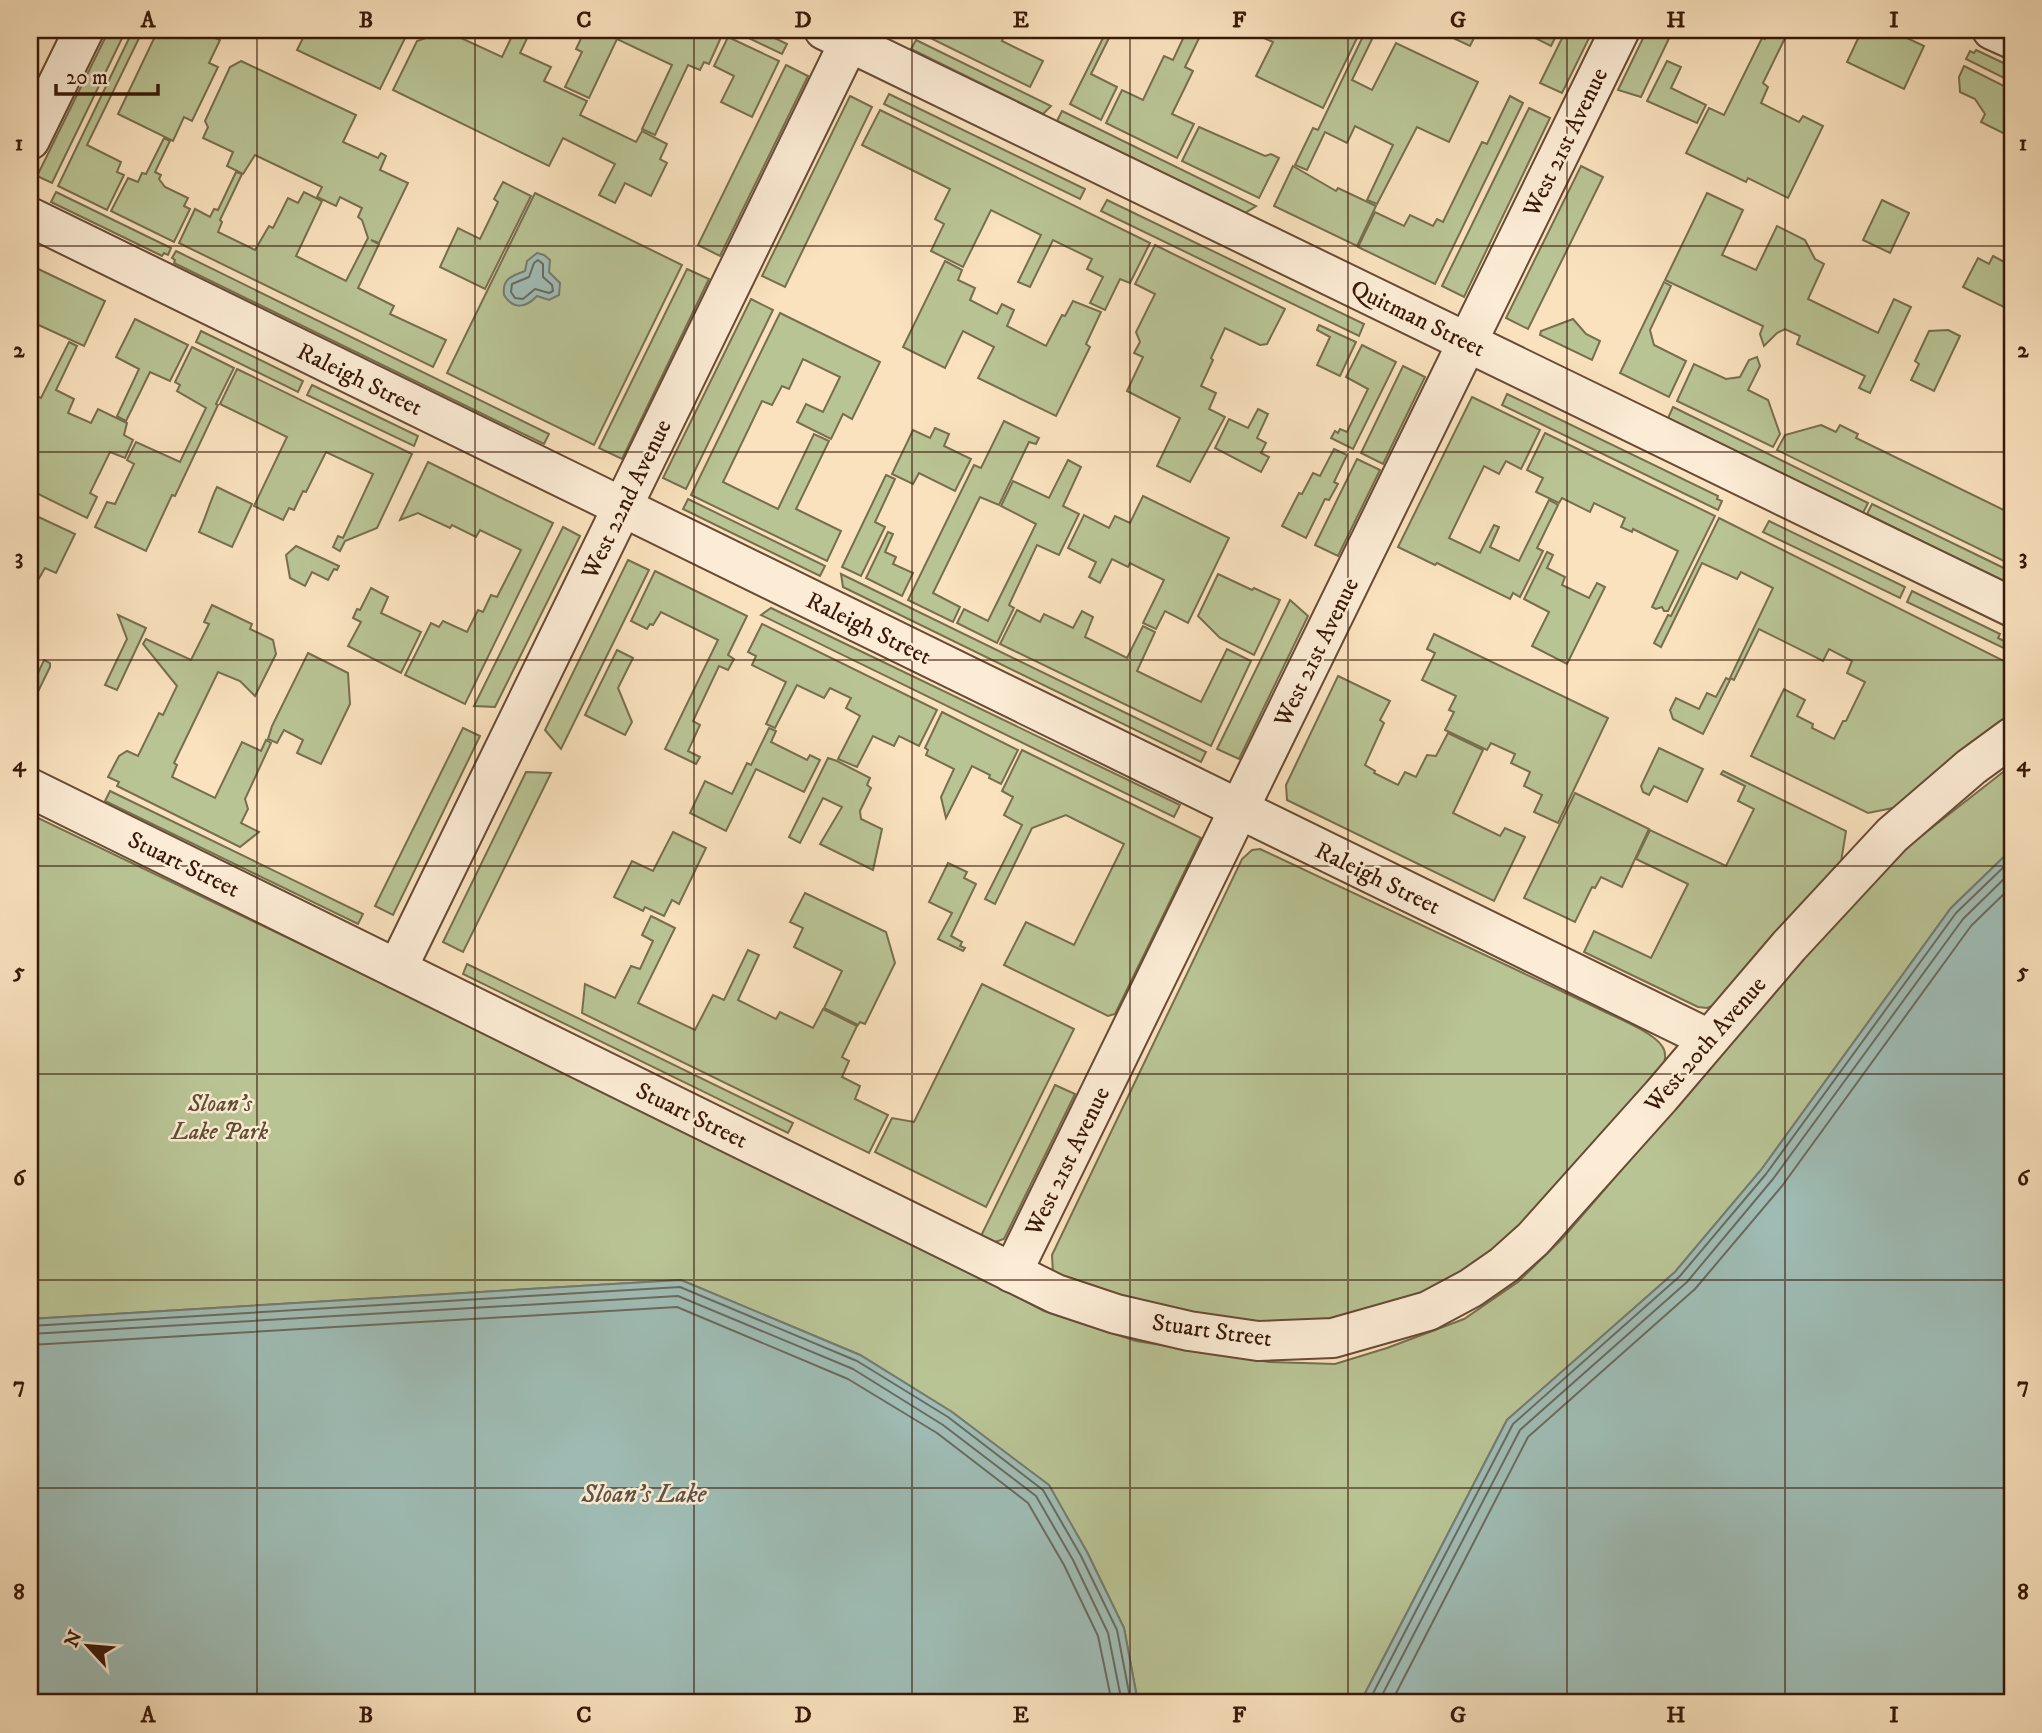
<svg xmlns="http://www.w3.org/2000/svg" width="2042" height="1733" font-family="'IM FELL DW Pica',serif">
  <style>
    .green { fill: #b9c495; stroke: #786e4e; stroke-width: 2 }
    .water { fill: #9fbdb6; stroke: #767b70; stroke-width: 2 }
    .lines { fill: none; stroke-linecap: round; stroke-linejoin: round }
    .shore { stroke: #6c6a5e; stroke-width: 2 }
    .minor-casing { stroke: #684a34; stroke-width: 42 }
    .minor { stroke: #fcecd5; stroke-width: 38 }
    .grid { fill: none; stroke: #381806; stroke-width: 2; stroke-opacity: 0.55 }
    .labels { text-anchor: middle; stroke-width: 5; stroke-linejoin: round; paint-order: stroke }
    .street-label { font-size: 24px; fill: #381806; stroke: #fcecd5 }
    .park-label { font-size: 24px; font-style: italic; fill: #5f4c31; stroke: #fcecd5 }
    .water-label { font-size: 26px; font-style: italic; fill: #5c5244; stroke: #fcecd5 }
    .neatline { fill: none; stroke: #381806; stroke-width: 2.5 }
    .grid-label { font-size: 23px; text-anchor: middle; font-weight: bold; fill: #381806 }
  </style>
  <rect width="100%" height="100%" fill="#fae2be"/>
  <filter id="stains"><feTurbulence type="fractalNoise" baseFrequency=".00286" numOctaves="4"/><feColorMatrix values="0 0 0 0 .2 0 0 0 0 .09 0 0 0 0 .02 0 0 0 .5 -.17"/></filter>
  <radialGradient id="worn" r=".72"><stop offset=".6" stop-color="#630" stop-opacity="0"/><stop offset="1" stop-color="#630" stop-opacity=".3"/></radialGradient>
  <!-- green -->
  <g class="green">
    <polygon points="109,30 126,30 52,183 37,176"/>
    <polygon points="133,30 143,30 87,145 121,162 117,172 124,175 107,210 58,186"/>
    <polygon points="158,30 197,30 220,40 209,63 218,67 192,121 184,117 173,141 118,114"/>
    <polygon points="290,30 409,30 380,89 297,50 304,36"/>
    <polygon points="515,30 531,30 520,53 551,67 544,81 587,101 580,115 636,142 642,131 667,144 660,159 667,163 651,196 625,183 615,203 599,195 615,164 563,138 549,166 393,90 417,41 446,31 502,57"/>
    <polygon points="585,30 716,30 723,33 709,64 704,62 700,70 688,65 655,135 642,129 672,65 617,39 589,98 565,87 582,52 576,49"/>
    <polygon points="732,30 758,30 787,44 782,54"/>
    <polygon points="917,30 1004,30 1006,31 1002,41 1043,61 1030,87 916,31"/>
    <polygon points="1107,30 1113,30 1091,74 1117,87 1101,120 1070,104"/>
    <polygon points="1187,30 1203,30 1185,67 1193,71 1172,114 1194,124 1177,158 1106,123 1122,90 1143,100 1164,56 1173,60"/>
    <polygon points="1246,30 1354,30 1351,36 1357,38 1323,108 1256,76 1273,42"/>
    <polygon points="1366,30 1375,33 1352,80 1372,90 1396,43 1478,82 1449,142 1417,127 1377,204 1367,200 1393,145 1355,126 1347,143 1325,132 1307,170 1295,165 1313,128 1318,130"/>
    <polygon points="1454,30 1478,30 1470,46 1451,37"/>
    <polygon points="1519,30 1559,30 1551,46"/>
    <polygon points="1566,30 1593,30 1562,93 1540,83"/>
    <polygon points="1647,30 1673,30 1641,97 1618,90"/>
    <polygon points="1770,30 1777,30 1787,34 1763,83 1768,87 1761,103 1799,122 1803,116 1823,126 1788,198 1748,178 1746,182 1686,153 1709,108 1724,115 1762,38 1765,39"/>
    <polygon points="1862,30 1890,30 1924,46 1904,89 1847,62"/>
    <polygon points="728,37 779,61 752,117 721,102 734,76 714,66"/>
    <polygon points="916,40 1051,106 1043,114 911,49"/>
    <polygon points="1976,50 2012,67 2012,82 1966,59 1970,51 1974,53"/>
    <polygon points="241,61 356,115 343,142 378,158 381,153 386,156 380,170 408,183 379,243 371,240 379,244 358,288 394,306 390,314 446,340 433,367 179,243 195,209 210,217 214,209 218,210 236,172 242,174 220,220 222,222 218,232 255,250 269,226 273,228 288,198 298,203 304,192 322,201 296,256 346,281 368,238 362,220 358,217 362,208 340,197 336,206 317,197 322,187 255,155 243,174 227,166 233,152 203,138 208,127 205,121 230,67"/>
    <polygon points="1667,61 1681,67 1671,88 1706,105 1697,123 1647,101"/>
    <polygon points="786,65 808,76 720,256 698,245"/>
    <polygon points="1964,66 2012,90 2011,137 1981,122 1985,114 1975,99 1960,92 1959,77"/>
    <polygon points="889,94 1085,189 1080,199 884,104"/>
    <polygon points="850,96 872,107 785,287 762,276"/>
    <polygon points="1510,96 1523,103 1435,284 1358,247 1375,212 1404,226 1410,215 1433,226 1437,219 1443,222 1482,142 1487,144"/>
    <polygon points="1529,108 1550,118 1464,297 1442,286"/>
    <polygon points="880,110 1150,243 1130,283 1120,279 1105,310 1090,303 1103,277 1087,269 1092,259 1053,240 1030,287 1018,282 1041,235 991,210 963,267 931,251 944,224 935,219 950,189 862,145"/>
    <polygon points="1062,111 1256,206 1245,213 1057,121"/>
    <polygon points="1199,127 1265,156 1271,154 1279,158 1259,198 1182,161"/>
    <polygon points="164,138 170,141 155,172 161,175 159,179 165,187 188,198 184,206 190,209 174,242 111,211 128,178 138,182 142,173 146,174"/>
    <polygon points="1293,166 1336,191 1338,188 1376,206 1357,246 1274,206"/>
    <polygon points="1581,166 1603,177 1528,329 1506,318"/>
    <polygon points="503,182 531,196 485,289 440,267 458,228 480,239 498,202 494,199"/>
    <polygon points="56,192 171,248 168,255 164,253 162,256 51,202"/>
    <polygon points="535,193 682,265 594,445 447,373"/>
    <polygon points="1707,193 1743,210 1722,255 1756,270 1777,226 1805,240 1815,259 1824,264 1808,299 1878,333 1894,299 1911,307 1870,393 1859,388 1865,376 1797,344 1800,336 1785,329 1777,333 1764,346 1760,334 1763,326 1665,280"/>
    <polygon points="1107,200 1364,324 1359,336 1101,211"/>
    <polygon points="1882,200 1909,213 1890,253 1863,240"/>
    <polygon points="1155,245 1285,309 1267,344 1260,345 1225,328 1211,358 1213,360 1201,386 1216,393 1209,409 1225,417 1190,482 1157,466 1180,418 1127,391 1143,357 1134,353 1140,342 1136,332 1155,294 1135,284"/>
    <polygon points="176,251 549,434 544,444 174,263 175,260 172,258"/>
    <polygon points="1993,256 2012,266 2012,311 1963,287 1978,258 1989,264"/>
    <polygon points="945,261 962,270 958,280 975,288 970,300 997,314 1002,304 1014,310 1007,326 1046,346 1062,315 1065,316 1073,301 1101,312 1086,344 1090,347 1056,416 978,378 994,347 963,331 945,368 903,347"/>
    <polygon points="30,265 105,301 84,346 30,321"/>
    <polygon points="687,269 709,279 622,459 599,448"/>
    <polygon points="1664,282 1671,286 1650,330 1654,345 1686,361 1669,397 1620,373"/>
    <polygon points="751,299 773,310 686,489 663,478"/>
    <polygon points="780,313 880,362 852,419 843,414 831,439 797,422 806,404 823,412 840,377 803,359 789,389 782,386 772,405 762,401 723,482 778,509 814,434 829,441 796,509 841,531 827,561 691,495"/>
    <polygon points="135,319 188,345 170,381 150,372 126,421 117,416 139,369 116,357"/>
    <polygon points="1573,319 1586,334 1600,341 1592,360 1540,335 1541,331"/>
    <polygon points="1319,325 1356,342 1340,376 1317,365 1330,337 1317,330"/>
    <polygon points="1948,330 1960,336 1934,391 1911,380 1919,364 1915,361 1929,331"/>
    <polygon points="201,331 303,381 298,392 196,342"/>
    <polygon points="69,342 77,346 56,390 74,399 68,413 91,423 98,409 127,423 124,435 133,440 125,458 110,452 90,493 97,497 87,518 30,490 30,393 41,398"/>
    <polygon points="1362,345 1396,362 1353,449 1331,438 1335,431 1338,433 1340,429 1347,432 1368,389 1346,377"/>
    <polygon points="192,347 234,368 216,404 218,405 175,496 172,495 146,551 95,527 107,502 115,504 134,464 127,460 136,442 180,462 206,408 177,391 180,385 175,382"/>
    <polygon points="1757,357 1760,366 1748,390 1768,400 1780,434 1773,447 1677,401 1694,364 1726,379 1740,377 1749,360"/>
    <polygon points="1403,366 1425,377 1383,464 1361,453"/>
    <polygon points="237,369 412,454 377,528 345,541 340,551 333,547 338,536 343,538 373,474 326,452 306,492 303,491 294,510 289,508 283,520 254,506 287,437 220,404"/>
    <polygon points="312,385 418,436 414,446 307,395"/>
    <polygon points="1507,394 1718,496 1717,499 1722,501 1718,510 1502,405"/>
    <polygon points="1472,397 1540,430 1521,469 1506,461 1499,474 1484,466 1449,538 1480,553 1494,525 1499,527 1490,547 1519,561 1549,500 1558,505 1537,548 1543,551 1520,597 1513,593 1510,599 1437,563 1435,565 1398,547"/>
    <polygon points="1673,407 1868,503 1863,513 1668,418"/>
    <polygon points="1258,409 1268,414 1257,438 1266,443 1261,453 1269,457 1261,472 1215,448 1229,419 1248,428"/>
    <polygon points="1004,421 1039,438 1036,444 1029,442 999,505 980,497 933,593 960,607 953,622 908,600 974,465 981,468"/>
    <polygon points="1821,425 1836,432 1840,425 1858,434 1856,438 2012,514 2012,565 1777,450 1785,435"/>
    <polygon points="935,428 949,434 944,446 971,459 955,491 919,473 913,484 892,474 913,430 930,438"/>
    <polygon points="1545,433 1715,516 1668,611 1664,611 1662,607 1656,609 1652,607 1678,551 1633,529 1632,532 1621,527 1625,518 1594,503 1590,512 1562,498 1559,503 1536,492 1543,478 1527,470"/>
    <polygon points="1334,449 1347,455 1334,482 1338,484 1329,500 1325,499 1306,538 1282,526 1299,493 1302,494 1313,473 1320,476"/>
    <polygon points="1357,459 1380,470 1338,556 1315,545"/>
    <polygon points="1068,460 1081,467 1063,506 1079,514 1059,555 1037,545 1009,605 1014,608 997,643 957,623 964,609 988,621 1036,524 1001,506 1013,481 1049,498"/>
    <polygon points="428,462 553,523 465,704 405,675 431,623 439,627 443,621 467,632 478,610 483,612 491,595 497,597 521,550 480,530 476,537 452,525 450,528 418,513 400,520"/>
    <polygon points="886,475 895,479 875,522 885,527 861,576 842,567"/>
    <path d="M217 487 252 504 232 547 199 532C206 517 210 501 217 487Z"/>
    <polygon points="1143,496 1229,538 1188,623 1165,611 1156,629 1143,623 1164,580 1130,563 1128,567 1112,559 1100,583 1089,577 1096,562 1068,548 1084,515 1109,528 1115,516 1130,523"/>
    <polygon points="688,499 825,566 820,576 683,509"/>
    <polygon points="1872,504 2012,572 2012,586 1867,514"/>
    <polygon points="30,513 75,534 56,573 45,568 30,594"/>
    <polygon points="1719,518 2012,665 2012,719 1898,807 1868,813 1751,756 1784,689 1805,700 1797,716 1813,724 1812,728 1834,739 1843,721 1846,721 1865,682 1847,673 1852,661 1829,649 1823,661 1759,629 1734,680 1730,678 1773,588 1741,572 1737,579 1702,563 1661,647 1654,643 1668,615 1671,616"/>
    <polygon points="1769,521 1905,587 1900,598 1763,532"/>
    <polygon points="563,527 580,536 495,707 474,706"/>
    <polygon points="888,532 893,534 885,552 896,557 893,564 913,573 902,596 866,578"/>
    <polygon points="296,546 339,566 337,570 334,569 328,580 312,572 305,586 290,578 286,555"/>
    <polygon points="1547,552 1553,555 1547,568 1565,577 1562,585 1589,598 1597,583 1605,587 1567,664 1532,646 1549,612 1524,599"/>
    <polygon points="628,560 649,570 561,749 545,730"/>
    <polygon points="655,571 747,616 728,655 734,659 728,670 719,666 693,721 700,725 688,751 700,757 696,764 665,749 718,640 661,612 653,625 650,624 647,629 631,621"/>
    <polygon points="841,574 1206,752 1201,762 843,587"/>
    <polygon points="1218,574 1252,590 1254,588 1280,600 1254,655 1220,638 1198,616"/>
    <polygon points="371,588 388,597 381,613 421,632 401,673 348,646 361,622 353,618 357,609 360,610"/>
    <polygon points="1912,591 2000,634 1998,638 2006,642 2009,638 2012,639 2012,652 1907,602"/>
    <polygon points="1290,600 1308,616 1239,759 1217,749"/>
    <polygon points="212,605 252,624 250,629 273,640 276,654 255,696 240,681 218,672 174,763 177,765 172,777 215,798 242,742 261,751 266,740 271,743 245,799 248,809 241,823 259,832 240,847 117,786 119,782 108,777 119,756 127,751 138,756 159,713 163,715 177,686 143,644 146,639 191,660 209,624 204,622"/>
    <polygon points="771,608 1180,805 1174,817 761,615"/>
    <polygon points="1017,610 1040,622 1044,614 1073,628 1082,611 1093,617 1085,637 1127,658 1143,626 1155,632 1137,671 1201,702 1227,649 1251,661 1211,746 1000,644"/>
    <polygon points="118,615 146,628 117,690 105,685 127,639"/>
    <polygon points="762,624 937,710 919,746 899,736 894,746 873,736 857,767 838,759 860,716 846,708 851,698 830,688 824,698 797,685 775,728 766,724 786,682 752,665 756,656 748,652"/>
    <polygon points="1434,634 1608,718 1558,823 1534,812 1542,795 1524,786 1530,772 1511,763 1515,754 1491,743 1487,750 1445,730 1454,712 1449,710 1456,696 1422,680 1435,653 1427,649"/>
    <polygon points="617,650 633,658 618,688 632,722 625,735 585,715"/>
    <polygon points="308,653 348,673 350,704 321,764 297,753 303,740 284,730 277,743 268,739 272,726"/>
    <polygon points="44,660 50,663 50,667 30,708 30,690"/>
    <polygon points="1338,676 1390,701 1380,720 1384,723 1365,765 1375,771 1374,773 1398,785 1405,772 1416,777 1427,755 1436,756 1448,733 1483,750 1453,813 1500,836 1505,828 1525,837 1494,901 1287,800 1286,785"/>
    <polygon points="1726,678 1730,680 1703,734 1673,719 1670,710 1676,698 1699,709 1707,693 1716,697"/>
    <polygon points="942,712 1018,750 1001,784 989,778 990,775 972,766 946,818 941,797 954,769 926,755 928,750 925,748"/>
    <polygon points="463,728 480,736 393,915 375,906"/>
    <polygon points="769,728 776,731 771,742 807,760 810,755 820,760 804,792 756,769 726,831 690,813 705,781 732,794 747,763 751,765"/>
    <polygon points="1659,748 1703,769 1687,802 1654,786 1649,795 1643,792 1641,786"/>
    <polygon points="1022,750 1201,838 1115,1014 1108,1016 1004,965 1026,922 1074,945 1124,844 1066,815 1032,828 995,904 985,899 1022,825 1004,815 1013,797 1002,791"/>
    <polygon points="828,758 837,761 870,778 867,785 871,788 860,811 861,819 882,829 873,870 820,844 842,807 823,798 800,843 789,837"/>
    <polygon points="2012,765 2012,849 1951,908 1761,1170 1675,1272 1507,1420 1360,1703 1138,1703 1124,1628 1087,1552 1048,1485 952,1412 860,1355 681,1280 30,1319 30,814 825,1196 1044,1311 1136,1341 1269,1362 1335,1364 1387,1348 1464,1319 1518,1282 1562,1239 1833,924 1911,844"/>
    <polygon points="1723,771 1846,831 1841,862 1717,1004 1707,1008 1698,1007 1584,952 1594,931 1651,958 1688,884 1636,859 1650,830 1726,866 1754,809 1738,801 1745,786 1721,774"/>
    <polygon points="526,772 551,773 463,952 443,942"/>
    <polygon points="110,791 363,914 358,924 105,801"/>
    <polygon points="1575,793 1649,829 1622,887 1601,877 1595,888 1592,887 1575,922 1524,898"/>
    <polygon points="673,832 706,848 679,904 672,900 664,916 645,907 643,911 614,897 632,861 653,871"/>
    <path d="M1260 849 1595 1007C1612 1016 1652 1031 1662 1046 1667 1053 1665 1060 1663 1067L1513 1238 1443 1288 1329 1322 1243 1323 1130 1304 1053 1273 1052 1255 1242 859 1252 850Z"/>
    <polygon points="948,863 967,872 964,878 976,884 951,936 962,942 960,946 965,948 963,951 938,939 952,913 929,902"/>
    <polygon points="805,893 886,932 895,963 865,1024 860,1022 858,1025 824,1008 842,971 794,947 803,928 790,922"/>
    <polygon points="651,916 675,928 638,1003 695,1030 713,995 724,1000 748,950 759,955 738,1000 776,1019 780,1012 813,1028 823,1009 857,1026 842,1057 849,1061 842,1077 860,1086 855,1099 888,1115 869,1153 582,1013 585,984 615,998 631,966 640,969 653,941 642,935"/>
    <polygon points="467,964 793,1123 788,1133 463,974"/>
    <polygon points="982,984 1074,1029 986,1207 875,1152 892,1118 914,1122"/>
    <polygon points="1055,1085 1075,1094 1004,1239 995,1242 978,1242"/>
  </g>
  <!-- water -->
  <g class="water">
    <path d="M537 253 544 255 550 260 549 272 560 283 559 295 549 300 537 296C526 308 513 310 504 295 502 279 511 276 525 271L527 261Z"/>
    <polygon points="2012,849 2012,1703 1360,1703 1507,1420 1675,1272 1761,1170 1951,908"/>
    <polygon points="681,1280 860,1355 952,1412 1049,1485 1087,1552 1124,1628 1138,1703 30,1703 30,1319"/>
  </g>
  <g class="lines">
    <!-- shore -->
    <g class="shore">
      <polygon points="538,260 543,264 543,277 552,285 553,291 549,293 535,289 523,299 515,298 511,292 512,284 529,277 534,263"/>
      <polyline points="30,1326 680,1287 857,1361 948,1417 1043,1490 1081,1556 1117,1630 1131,1703"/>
      <polyline points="30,1334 678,1296 853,1369 943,1425 1036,1496 1073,1560 1108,1633 1122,1703"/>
      <polyline points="30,1345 677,1307 848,1379 937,1433 1028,1503 1064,1565 1098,1636 1112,1703"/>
      <polyline points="1368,1703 1513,1424 1680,1276 1766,1174 1956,913 2012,859"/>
      <polyline points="1378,1703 1520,1430 1687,1282 1773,1179 1963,919 2012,871"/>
      <polyline points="1391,1703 1528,1437 1695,1289 1782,1186 1971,926 2012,886"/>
    </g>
    <defs>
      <g id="minor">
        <polyline points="824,30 2012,607"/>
        <polyline points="1992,30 2012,39"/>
        <polyline points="30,140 84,30"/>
        <polyline points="30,217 1709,1039"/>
        <polyline points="30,788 1056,1294 1116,1314 1189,1331 1258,1341 1333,1338 1428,1311 1471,1288 1504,1265 1533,1239 1661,1096 1789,946 1892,835 1971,767 2012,737"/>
        <polyline points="397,969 855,30"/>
        <polyline points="1012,1273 1620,30"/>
      </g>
    </defs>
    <!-- minor casing -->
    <use href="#minor" class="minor-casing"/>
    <!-- minor -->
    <use href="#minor" class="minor"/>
  </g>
  <!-- grid -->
  <path class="grid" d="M257 30V1703M475 30V1703M694 30V1703M912 30V1703M1130 30V1703M1348 30V1703M1567 30V1703M1785 30V1703M30 246H2012M30 452H2012M30 660H2012M30 866H2012M30 1074H2012M30 1280H2012M30 1488H2012"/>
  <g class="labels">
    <!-- street labels -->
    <g class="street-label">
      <text transform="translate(1565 142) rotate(-64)" y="8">West 21st Avenue</text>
      <text transform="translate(1418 318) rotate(26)" y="8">Quitman Street</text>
      <text transform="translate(360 379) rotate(26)" y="8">Raleigh Street</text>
      <text transform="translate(626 499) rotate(-64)" y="8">West 22nd Avenue</text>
      <text transform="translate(869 628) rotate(26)" y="8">Raleigh Street</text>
      <text transform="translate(1316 652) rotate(-64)" y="8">West 21st Avenue</text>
      <text transform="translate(184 864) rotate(26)" y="8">Stuart Street</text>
      <text transform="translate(1378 878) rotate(26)" y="8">Raleigh Street</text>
      <text transform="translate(1705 1044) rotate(-49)" y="8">West 20th Avenue</text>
      <text transform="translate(692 1115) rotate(26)" y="8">Stuart Street</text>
      <text transform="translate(1067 1161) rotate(-64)" y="8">West 21st Avenue</text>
      <text transform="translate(1212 1330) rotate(8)" y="8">Stuart Street</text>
    </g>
    <!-- park labels -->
    <g class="park-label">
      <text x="220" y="1111">Sloan's<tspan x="220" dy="28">Lake Park</tspan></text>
    </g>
    <!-- water labels -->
    <g class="water-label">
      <text x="644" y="1502">Sloan's Lake</text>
    </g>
  </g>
  <!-- margin -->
  <rect width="2042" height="1733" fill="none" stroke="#fae2be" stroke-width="77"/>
  <!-- north arrow -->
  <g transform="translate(88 1646) rotate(296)" stroke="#fcecd5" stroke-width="5" paint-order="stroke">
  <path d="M0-5L12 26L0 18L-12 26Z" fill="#381806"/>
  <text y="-10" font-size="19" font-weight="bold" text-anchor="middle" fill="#381806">N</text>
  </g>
  <!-- scale -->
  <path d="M56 84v10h102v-10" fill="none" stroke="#381806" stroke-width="3.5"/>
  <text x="66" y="84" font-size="21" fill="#381806" stroke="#fcecd5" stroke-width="5" paint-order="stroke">20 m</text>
  <rect x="38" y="38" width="1966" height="1656" class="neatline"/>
  <g class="grid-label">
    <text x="148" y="27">A</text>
    <text x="366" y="27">B</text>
    <text x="584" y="27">C</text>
    <text x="803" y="27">D</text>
    <text x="1021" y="27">E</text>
    <text x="1239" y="27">F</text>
    <text x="1458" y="27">G</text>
    <text x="1676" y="27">H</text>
    <text x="1894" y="27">I</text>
    <text x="19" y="150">1</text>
    <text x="2023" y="150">1</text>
    <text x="19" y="357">2</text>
    <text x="2023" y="357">2</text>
    <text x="19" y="564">3</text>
    <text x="2023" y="564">3</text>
    <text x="19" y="771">4</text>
    <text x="2023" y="771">4</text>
    <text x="19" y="978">5</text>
    <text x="2023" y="978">5</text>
    <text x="19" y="1185">6</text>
    <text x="2023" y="1185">6</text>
    <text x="19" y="1392">7</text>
    <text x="2023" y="1392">7</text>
    <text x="19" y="1599">8</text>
    <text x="2023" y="1599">8</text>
    <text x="148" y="1722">A</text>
    <text x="366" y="1722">B</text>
    <text x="584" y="1722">C</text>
    <text x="803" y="1722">D</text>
    <text x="1021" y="1722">E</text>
    <text x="1239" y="1722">F</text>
    <text x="1458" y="1722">G</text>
    <text x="1676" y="1722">H</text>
    <text x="1894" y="1722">I</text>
  </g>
  <rect width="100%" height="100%" filter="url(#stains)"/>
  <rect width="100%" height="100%" fill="url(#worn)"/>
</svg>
